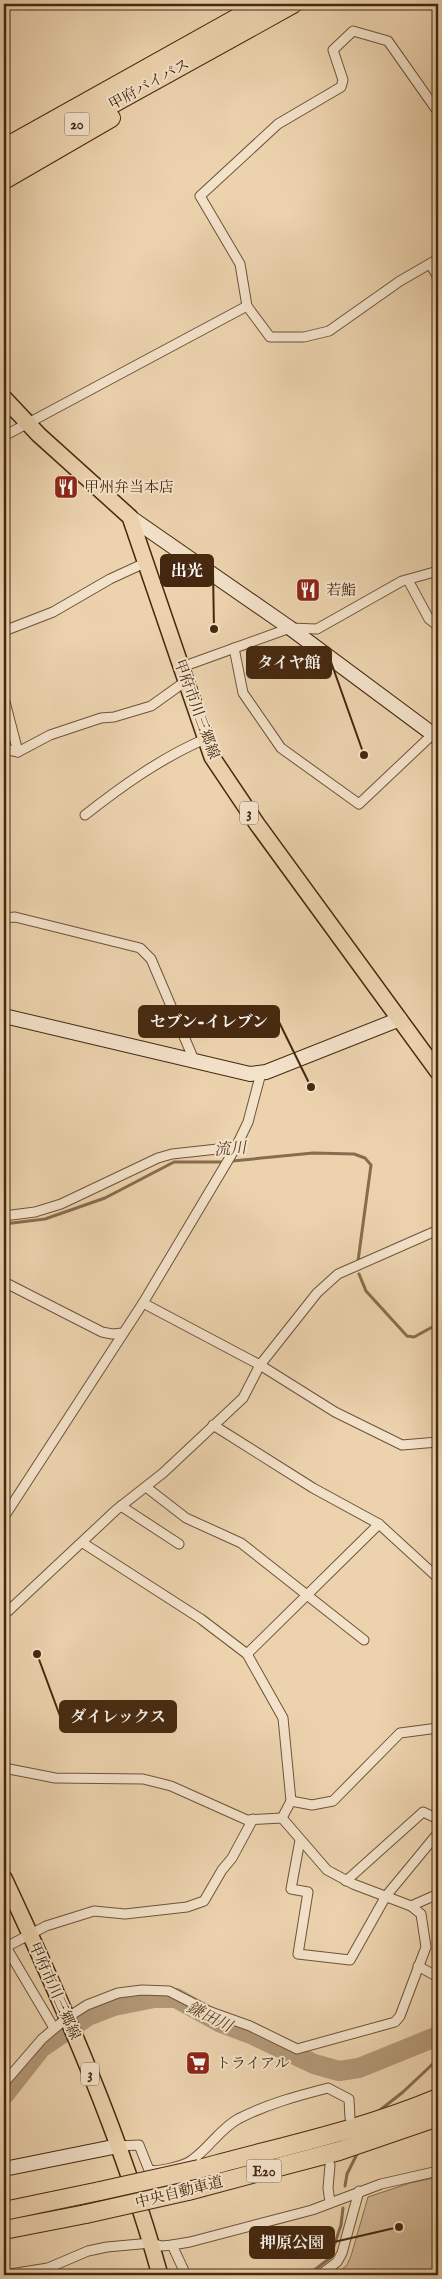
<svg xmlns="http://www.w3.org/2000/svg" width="442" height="2279" font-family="'IM FELL English','Noto Serif JP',serif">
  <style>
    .green { fill: #d0b693; stroke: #8a6f51 }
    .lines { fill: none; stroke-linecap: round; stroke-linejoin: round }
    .stream { stroke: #876c4e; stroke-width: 3 }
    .river { stroke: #b39978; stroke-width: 20 }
    .street-casing { stroke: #6f5337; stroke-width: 11 }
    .secondary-casing { stroke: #45280f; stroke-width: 16 }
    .primary-casing { stroke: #45280f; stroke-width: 18 }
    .highway-casing { stroke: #45280f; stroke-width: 20 }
    .street { stroke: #f3e2ca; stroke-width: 9 }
    .secondary { stroke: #f3e2ca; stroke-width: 14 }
    .primary { stroke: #ecd3ae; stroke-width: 15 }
    .highway { stroke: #ecd3ae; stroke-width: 18 }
    .highway-bridge-casing { stroke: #45280f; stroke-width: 20; stroke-linecap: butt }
    .highway-bridge { stroke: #ecd3ae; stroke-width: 18 }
    .labels { text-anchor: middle; stroke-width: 4; stroke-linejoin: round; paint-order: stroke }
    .shield { fill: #f3e2ca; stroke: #796047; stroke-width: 1 }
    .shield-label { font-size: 14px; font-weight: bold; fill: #45280f }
    .street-label { font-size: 15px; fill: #45280f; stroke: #f3e2ca }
    .poi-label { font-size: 15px; fill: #45280f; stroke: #f3e2ca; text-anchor: start }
    .water-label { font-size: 16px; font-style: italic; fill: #604429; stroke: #f3e2ca }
    .leader { fill: none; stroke: #45280f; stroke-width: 2 }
    .callout-dot { fill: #45280f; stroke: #f3e2ca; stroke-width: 2 }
    .callout { fill: #45280f; stroke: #45280f; stroke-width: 2 }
    .callout-label { font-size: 16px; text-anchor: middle; font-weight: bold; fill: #fff }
  </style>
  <rect width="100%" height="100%" fill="#ecd3ae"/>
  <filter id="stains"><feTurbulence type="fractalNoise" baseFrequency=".004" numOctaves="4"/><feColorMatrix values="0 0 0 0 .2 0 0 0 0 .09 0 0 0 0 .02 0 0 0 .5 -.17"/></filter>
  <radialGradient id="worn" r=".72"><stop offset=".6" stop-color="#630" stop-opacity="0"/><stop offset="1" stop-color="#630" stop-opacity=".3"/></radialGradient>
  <!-- green -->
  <polygon class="green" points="438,2177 438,2275 335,2275 347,2265 351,2256 368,2197 410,2183"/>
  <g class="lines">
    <!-- stream -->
    <g class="stream">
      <polyline points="4,1224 45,1219 105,1198 174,1162 222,1162 313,1153 354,1154 365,1158 371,1165 358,1261"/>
      <polyline points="359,1274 366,1291 407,1336 414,1337 438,1324"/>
      <polyline points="375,2114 403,2092 438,2059"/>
      <polyline points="345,2186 347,2174 358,2152"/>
      <polyline points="308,2275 330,2258 341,2225 343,2208"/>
    </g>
    <!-- river -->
    <polyline class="river" points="4,2095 41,2048 88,2016 114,2006 154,1998 176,1998 221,2023 253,2035 314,2064 339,2071 359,2068 438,2036"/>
    <defs>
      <g id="street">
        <polyline points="438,112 388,41 353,31 333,50 343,80 341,87 278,124 200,196 240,264 247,306 270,337 304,337 329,331 400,281 438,259"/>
        <polyline points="430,264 438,277"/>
        <polyline points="4,436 247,306"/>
        <polyline points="408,580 429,619 438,626"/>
        <polyline points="4,631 53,612 110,579 147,562"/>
        <polyline points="234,648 243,693 281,748 359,804 433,734"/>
        <polyline points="182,667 290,628 317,629 402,581 438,571"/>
        <polyline points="4,698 18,752"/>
        <polyline points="4,749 18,752 50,735 101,718 114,717 151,706 186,681"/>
        <path d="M85 815C122 786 161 758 205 739"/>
        <polyline points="4,918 15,917 140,948 151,959 194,1060"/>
        <polyline points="4,1216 35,1212 61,1204 158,1158 172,1154 236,1147"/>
        <polyline points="4,1282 102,1332 112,1334 123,1333"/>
        <polyline points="143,1303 260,1365 335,1412 402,1445 438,1442"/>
        <polyline points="213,1425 313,1488 379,1524 438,1578"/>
        <polyline points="146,1487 186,1518 241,1543 364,1640"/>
        <polyline points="121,1506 179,1544"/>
        <polyline points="4,1517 143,1303 236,1147 248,1122 261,1073"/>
        <polyline points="83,1543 201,1619 247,1654 283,1718 291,1801 282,1818"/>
        <polyline points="4,1582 4,1602"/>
        <polyline points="4,1615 116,1510 163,1473 243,1398 260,1365 317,1293 338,1274 438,1230"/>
        <polyline points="247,1654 379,1524"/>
        <polyline points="4,1768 55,1778 143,1779 171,1786 247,1820 282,1818 327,1870 353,1884 411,1906 438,1894"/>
        <polyline points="291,1801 312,1805 333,1801 400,1733 438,1728"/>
        <polyline points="300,1840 291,1889 308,1892 298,1954 350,1960 386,1896 438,1833"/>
        <polyline points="346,1881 423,1812 438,1819"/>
        <polyline points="4,1944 6,1947 46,1926 94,1911 125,1914 187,1907 204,1901 222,1870 232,1858 253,1819"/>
        <polyline points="4,1949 6,1947 54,2028"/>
        <polyline points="418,1966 438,1977"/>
        <polyline points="4,2083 42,2039 68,2017 87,2005 118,1993 142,1990 169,1991 208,2011 250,2026 297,2049 395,2022 400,2016 426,1947 421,1914 411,1906"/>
        <path d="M118 2146 139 2145 149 2170C159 2172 184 2166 192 2160 209 2148 220 2129 238 2119 267 2104 297 2096 328 2088L349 2099 350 2118"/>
        <polyline points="330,2165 328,2188 330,2202"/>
        <polyline points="172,2245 186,2275"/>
        <polyline points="4,2275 48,2268 88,2251 107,2247 151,2243 162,2246 172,2245 190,2242 312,2210 381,2184 438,2171"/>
        <polyline points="320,2275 337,2262 342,2253 359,2191"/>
      </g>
      <g id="secondary">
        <polyline points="130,517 290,628 438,738"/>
        <polyline points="4,1016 250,1074 266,1072 400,1019"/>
        <polyline points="4,2169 118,2146"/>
      </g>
      <g id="primary">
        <polyline points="4,398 39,435 130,517 212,757 257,824 438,1072"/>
        <path d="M4 1878C64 2006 122 2138 160 2275"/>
      </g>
      <g id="highway">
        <polyline points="4,148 262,4"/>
        <polyline points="4,164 293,4"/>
        <polyline points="4,180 111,118"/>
        <path d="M199 2169C279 2147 362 2130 438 2098"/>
        <polyline points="188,2191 339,2151 438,2117"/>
        <polyline points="4,2211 100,2191"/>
        <polyline points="4,2230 86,2214"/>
      </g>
    </defs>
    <!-- street casing -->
    <use href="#street" class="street-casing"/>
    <!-- secondary casing -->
    <use href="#secondary" class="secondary-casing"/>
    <!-- primary casing -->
    <use href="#primary" class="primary-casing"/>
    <!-- highway casing -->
    <use href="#highway" class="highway-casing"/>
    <!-- street -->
    <use href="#street" class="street"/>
    <!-- secondary -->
    <use href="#secondary" class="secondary"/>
    <!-- primary -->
    <use href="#primary" class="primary"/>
    <!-- highway -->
    <use href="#highway" class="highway"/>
    <defs>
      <g id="highway-bridge">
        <polyline points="100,2191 199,2169"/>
        <polyline points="86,2214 188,2191"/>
      </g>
    </defs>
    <!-- highway-bridge casing -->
    <use href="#highway-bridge" class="highway-bridge-casing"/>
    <!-- highway-bridge -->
    <use href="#highway-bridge" class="highway-bridge"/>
  </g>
  <!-- icons -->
  <defs>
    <symbol id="restaurant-square" viewBox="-11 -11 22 22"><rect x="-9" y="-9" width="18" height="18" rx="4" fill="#8f2418" stroke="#f3e2ca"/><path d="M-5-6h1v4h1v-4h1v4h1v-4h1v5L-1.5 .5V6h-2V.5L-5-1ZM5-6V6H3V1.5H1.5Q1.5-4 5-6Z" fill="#fff"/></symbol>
    <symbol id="supermarket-square" viewBox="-11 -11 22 22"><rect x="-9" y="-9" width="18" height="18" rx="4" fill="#8f2418" stroke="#f3e2ca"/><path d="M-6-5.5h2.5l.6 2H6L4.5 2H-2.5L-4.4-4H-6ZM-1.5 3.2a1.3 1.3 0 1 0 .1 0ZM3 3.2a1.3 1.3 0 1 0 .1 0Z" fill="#fff"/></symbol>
  </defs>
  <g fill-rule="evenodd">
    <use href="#restaurant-square" x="52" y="473" width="28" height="28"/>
    <use href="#restaurant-square" x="294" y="576" width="28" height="28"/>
    <use href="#supermarket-square" x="184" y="2049" width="28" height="28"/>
  </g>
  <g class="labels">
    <!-- shield labels -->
    <g class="shield">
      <rect x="64.5" y="112.5" width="25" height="23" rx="4"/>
      <rect x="240" y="801.5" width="18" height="23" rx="4"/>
      <rect x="81" y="2062.5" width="18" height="23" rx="4"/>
      <rect x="246.5" y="2159.5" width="35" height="23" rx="4"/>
    </g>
    <g class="shield-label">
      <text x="77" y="129">20</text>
      <text x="249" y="818">3</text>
      <text x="90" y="2079">3</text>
      <text x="264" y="2176">E20</text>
    </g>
    <!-- street labels -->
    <g class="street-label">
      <text transform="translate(149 84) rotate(-29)" y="5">甲府バイパス</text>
      <text transform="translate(197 709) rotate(70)" y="5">甲府市川三郷線</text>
      <text transform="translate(55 1991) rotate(66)" y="5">甲府市川三郷線</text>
      <text transform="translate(179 2192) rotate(-14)" y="5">中央自動車道</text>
    </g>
    <!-- poi labels -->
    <g class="poi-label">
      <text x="84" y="492">甲州弁当本店</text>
      <text x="326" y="595">若鮨</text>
      <text x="216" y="2068">トライアル</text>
    </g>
    <!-- water labels -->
    <g class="water-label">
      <text transform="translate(230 1148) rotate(-4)" y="6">流川</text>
      <text transform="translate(210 2016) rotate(26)" y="6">鎌田川</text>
    </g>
  </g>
  <!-- callouts -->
  <path class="leader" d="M214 629L213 571M364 755L331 662M311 1087L279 1022M37 1654L60 1716M399 2227L334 2242"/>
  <g class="callout-dot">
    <circle cx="214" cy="629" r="5"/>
    <circle cx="364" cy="755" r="5"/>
    <circle cx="311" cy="1087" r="5"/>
    <circle cx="37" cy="1654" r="5"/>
    <circle cx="399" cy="2227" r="5"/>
  </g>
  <g class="callout">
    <rect x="161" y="555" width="52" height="31" rx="5"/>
    <rect x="247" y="647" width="84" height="31" rx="5"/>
    <rect x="139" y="1006" width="140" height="31" rx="5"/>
    <rect x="60" y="1701" width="116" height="31" rx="5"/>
    <rect x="250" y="2227" width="84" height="31" rx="5"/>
  </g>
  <g class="callout-label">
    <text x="187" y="576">出光</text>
    <text x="289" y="668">タイヤ館</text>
    <text x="209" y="1027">セブン-イレブン</text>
    <text x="118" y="1722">ダイレックス</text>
    <text x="292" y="2248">押原公園</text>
  </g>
  <!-- margin -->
  <rect width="442" height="2279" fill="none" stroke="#ecd3ae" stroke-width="20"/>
  <rect x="5" y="5" width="432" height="2269" fill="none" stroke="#45280f" stroke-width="2.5"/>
  <rect x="10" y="10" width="422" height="2259" fill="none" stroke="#45280f"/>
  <rect width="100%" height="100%" filter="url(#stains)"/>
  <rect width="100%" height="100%" fill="url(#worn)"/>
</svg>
